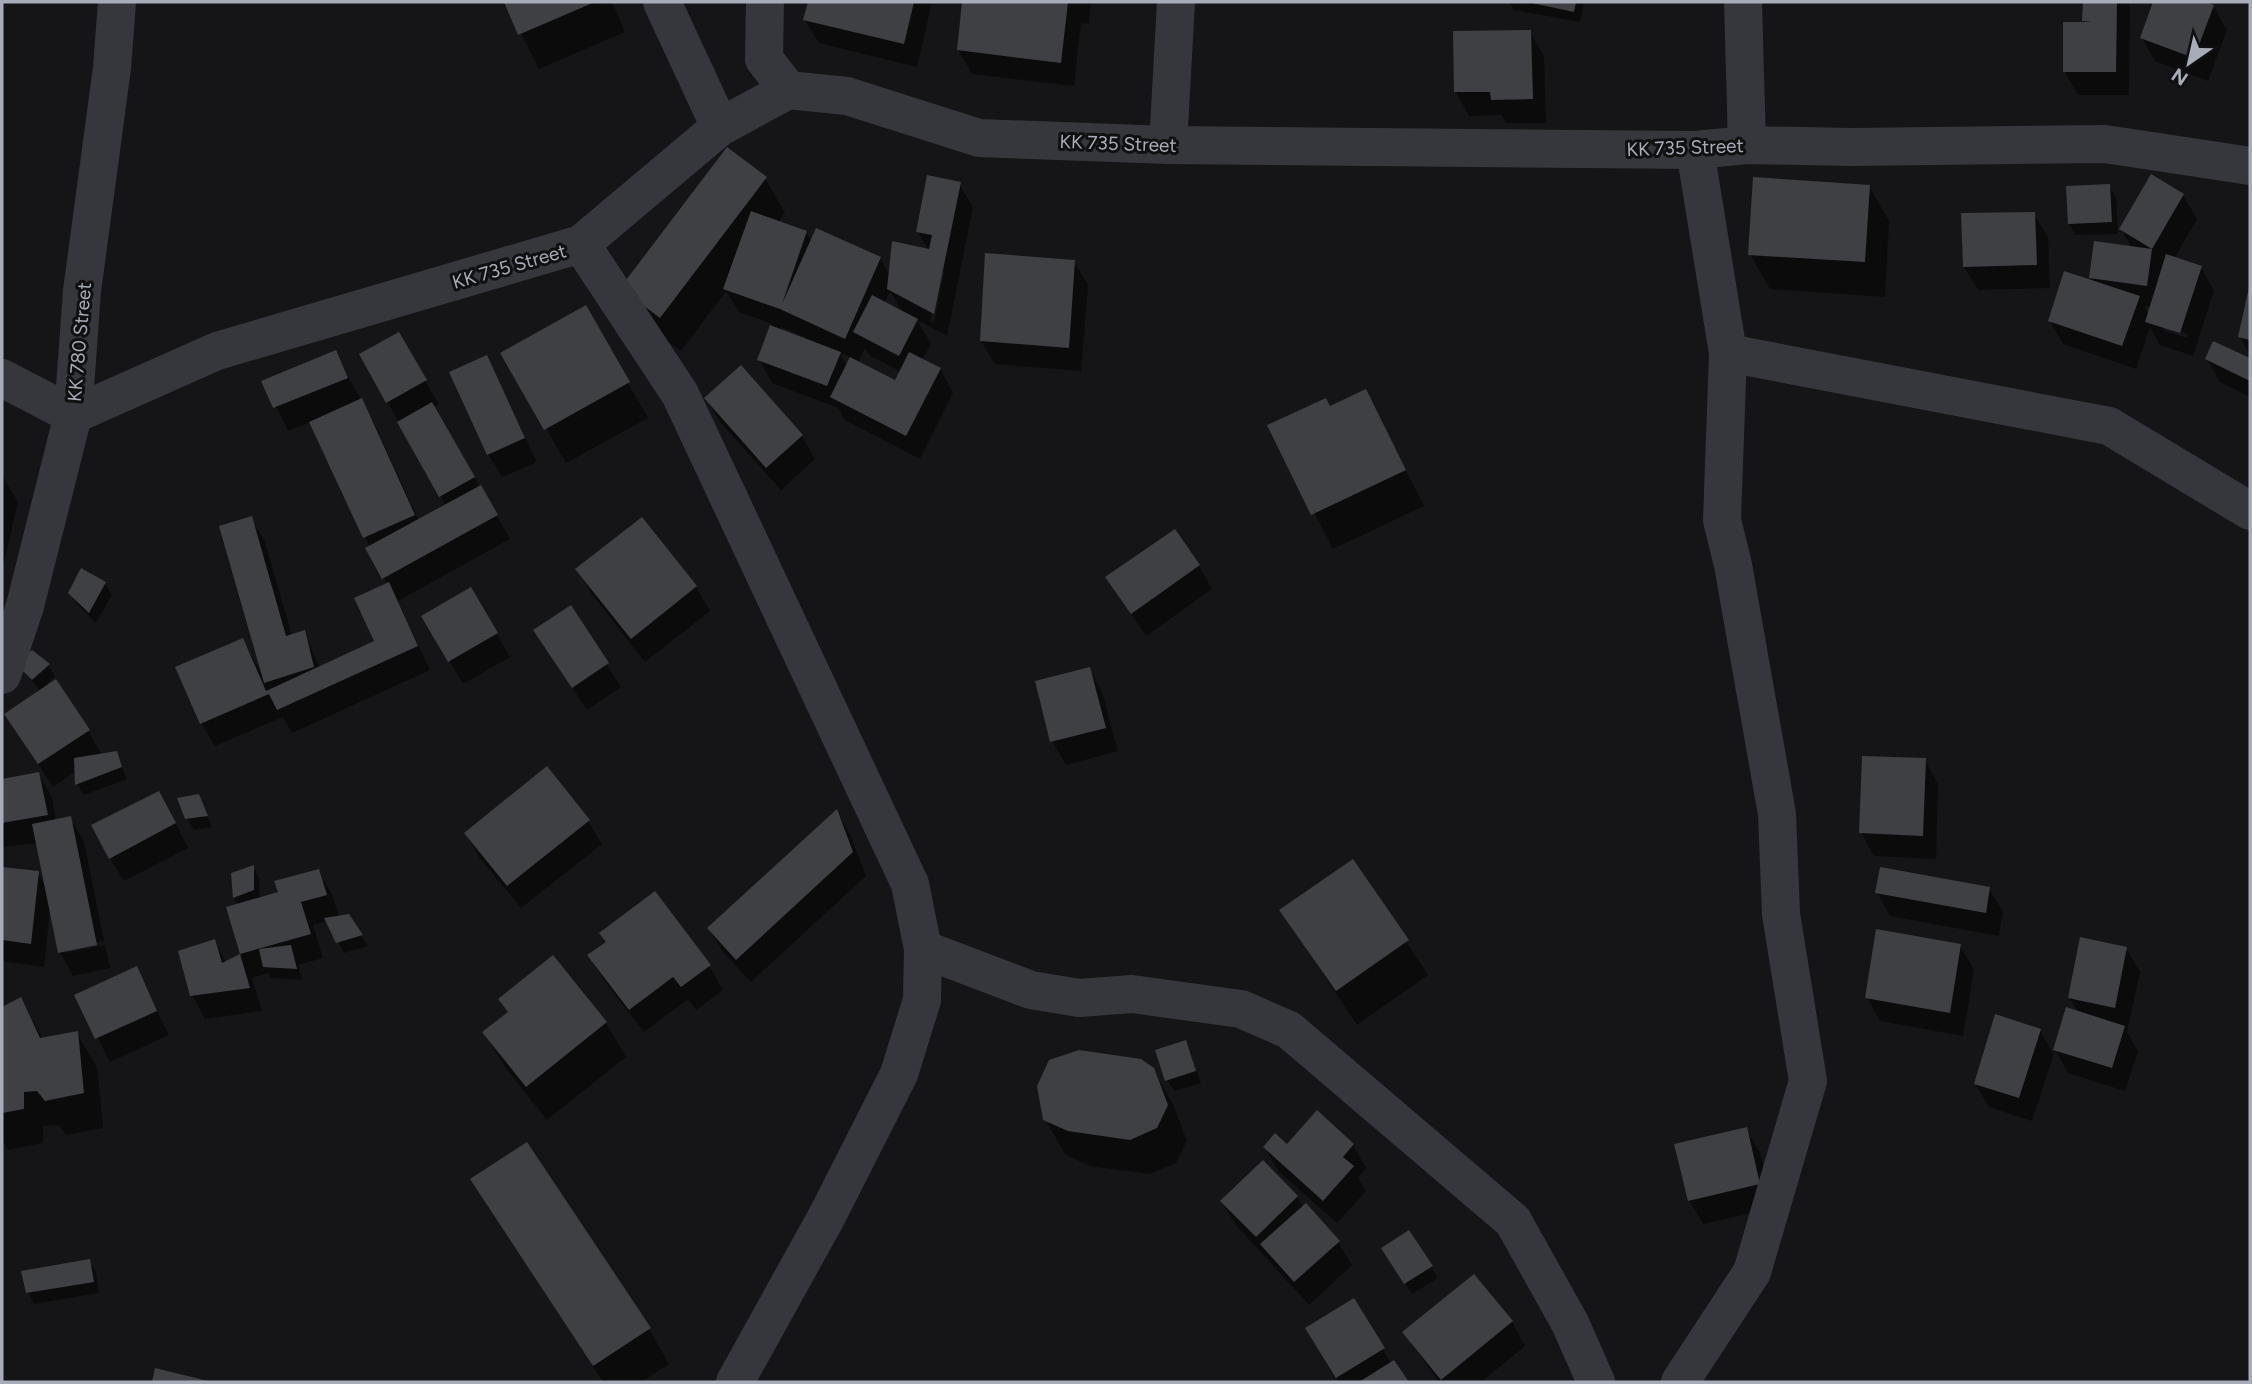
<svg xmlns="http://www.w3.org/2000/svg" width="2252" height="1384" font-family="Figtree,sans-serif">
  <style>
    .shadow { fill: #0007; fill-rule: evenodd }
    .building { fill: #3f4044 }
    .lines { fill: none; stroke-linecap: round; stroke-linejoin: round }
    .minor { stroke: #36373c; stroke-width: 38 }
    .labels { text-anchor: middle; stroke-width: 6; stroke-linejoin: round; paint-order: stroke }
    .street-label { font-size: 19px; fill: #a7acb8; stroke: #101012 }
  </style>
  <rect width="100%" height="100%" fill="#151517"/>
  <!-- shadow -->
  <g class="shadow">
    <polygon points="505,2 612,2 625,32 539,69"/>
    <polygon points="809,2 932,2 917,67 819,43 805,20"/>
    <polygon points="964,2 1091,2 1089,24 1081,23 1074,86 972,74 958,50"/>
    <polygon points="1509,2 1584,2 1580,22 1514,10"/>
    <polygon points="2085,2 2130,2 2129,95 2078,95 2065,72 2084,24"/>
    <polygon points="2155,2 2201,2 2213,6 2227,30 2208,81 2155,61 2142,38"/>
    <polygon points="1530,32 1544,56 1546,123 1506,123 1502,115 1469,116 1456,92"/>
    <path d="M765 178 785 213 778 222 806 232 812 242 880 258 890 276 928 250 918 232 959 184 973 207 947 336 917 320 931 344 922 360 940 369 953 393 920 459 845 420 838 408 772 383 759 359 772 324 739 312 726 291 681 351 642 323 622 288ZM941 272H944L934 323 930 322ZM890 291 903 313 884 304ZM781 327 805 337 804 339 780 330ZM865 348 869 355 901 372 896 382 858 363ZM839 352 852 358 847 366Z"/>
    <polygon points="1869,186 1889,221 1885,297 1770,289 1750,254"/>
    <polygon points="2109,186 2116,197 2118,234 2076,235 2069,224"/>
    <path d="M2183 195 2197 219 2174 259 2201 267 2214 291 2193 356 2160 345 2150 327 2136 369 2063 344 2050 321 2093 282 2091 278 2132 248 2121 229ZM2144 306 2151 307 2149 315ZM2163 326 2188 334 2187 338 2163 330Z"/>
    <polygon points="2034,214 2048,237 2050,288 1978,290 1964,267"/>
    <polygon points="1074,262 1088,285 1081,371 995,364 981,341"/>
    <polygon points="2250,290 2250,355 2240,337"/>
    <polygon points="585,307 648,418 566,463 503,353"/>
    <polygon points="398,334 439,405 434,407 510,539 398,601 430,670 292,733 283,717 215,746 201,723 242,640 264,677 251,518 265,542 292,636 304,632 320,668 376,642 388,584 367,549 370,547 311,422 288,431 264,382 335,353 374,423 419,521 446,506 361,355"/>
    <polygon points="2214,343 2250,360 2250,397 2220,382 2207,359"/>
    <polygon points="486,357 537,462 502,477 488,454"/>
    <polygon points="1365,392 1424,506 1333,549 1270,426 1330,408"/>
    <polygon points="706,398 802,436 815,459 781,490 720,422"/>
    <polygon points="2,475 18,502 2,571"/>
    <polygon points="642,519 696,587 710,611 645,662 591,593 578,570"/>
    <polygon points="1199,566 1212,589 1146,636 1107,578"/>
    <polygon points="105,584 112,595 96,623 77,604 70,593"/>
    <polygon points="471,589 510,657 463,684 424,617"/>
    <polygon points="570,607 621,687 587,710 549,653"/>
    <polygon points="18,664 48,665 55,676 41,690 88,731 102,755 116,753 127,779 84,795 77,784 76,771 53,787 7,715 41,692"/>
    <polygon points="1089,669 1102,692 1118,751 1066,765 1052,741"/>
    <polygon points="1925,760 1938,784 1936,859 1874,856 1861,832"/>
    <polygon points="38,774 52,797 56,821 70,818 84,841 104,941 65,949 65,953 105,945 110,968 73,976 60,952 50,910 44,967 2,961 2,868 38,873 45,885 37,843 2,847 2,781"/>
    <polygon points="204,808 212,827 194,830 187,818"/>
    <polygon points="837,812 850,834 866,876 751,982 723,952 709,929"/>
    <polygon points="172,816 188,848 124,881 110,858"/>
    <polygon points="588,821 602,844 521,908 479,857 466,833"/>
    <polygon points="1353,861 1428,975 1357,1025 1281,910"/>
    <polygon points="253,867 259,878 260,899 280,893 318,871 332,894 339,917 348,916 368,946 344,953 328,921 313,925 323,958 298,965 302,980 271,978 268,973 252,978 262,1011 205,1019 192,995 214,941 226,962 242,955 228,908 238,905 234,898 232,874"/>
    <polygon points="1989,889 2003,912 1999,936 1890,916 1877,892"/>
    <polygon points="655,893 709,966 723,990 696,1010 688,999 644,1032 603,979 590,956 607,943"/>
    <polygon points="1960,946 1974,969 1963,1036 1880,1021 1867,997"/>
    <polygon points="2126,948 2140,972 2127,1032 2138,1051 2125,1091 2068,1073 2055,1050 2032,1121 1989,1107 1975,1084 2040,1030 2053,1054 2067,1009 2078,1012 2069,998"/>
    <polygon points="136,968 169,1035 110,1062 76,996"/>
    <polygon points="20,1000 43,1039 77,1033 97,1068 103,1128 66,1135 59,1125 43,1126 43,1143 8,1150 2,1139 2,1009"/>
    <polygon points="501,1000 606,1023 626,1057 547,1120 505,1067 485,1033 509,1014"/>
    <polygon points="1185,1042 1201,1083 1174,1091 1167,1080"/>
    <polygon points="1152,1069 1173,1104 1187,1141 1176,1163 1150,1174 1089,1166 1065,1154 1045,1119"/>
    <polygon points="1746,1129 1760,1153 1773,1208 1703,1224 1689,1200"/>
    <polygon points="1353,1145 1366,1168 1358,1178 1366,1191 1337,1223 1278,1171 1265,1147"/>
    <polygon points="472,1180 649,1329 669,1364 641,1382 603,1382"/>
    <polygon points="1297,1197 1303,1207 1338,1242 1352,1265 1309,1305 1236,1225 1222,1202"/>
    <polygon points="1389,1260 1431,1267 1438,1278 1412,1294"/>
    <polygon points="89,1261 96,1272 99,1293 34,1304 28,1292"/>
    <polygon points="1474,1276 1512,1322 1525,1346 1481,1382 1439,1382 1404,1333"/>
    <polygon points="1353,1301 1391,1363 1406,1382 1339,1382 1321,1352"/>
  </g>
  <!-- building -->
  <g class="building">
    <polygon points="504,2 595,2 518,35"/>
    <polygon points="808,2 914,2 904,44 803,20"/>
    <polygon points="962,2 1068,2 1061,63 957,50"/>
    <polygon points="1527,2 1576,2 1574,12"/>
    <polygon points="2083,2 2117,2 2116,72 2063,72 2063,22 2092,22 2082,21"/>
    <polygon points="2153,2 2206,2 2214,5 2194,58 2140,38"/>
    <polygon points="1531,30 1533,99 1491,100 1490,92 1454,92 1453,31"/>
    <polygon points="727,147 767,177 660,318 620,288"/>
    <polygon points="2151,174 2184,194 2152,249 2119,229"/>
    <polygon points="927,175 961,182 934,314 887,289 892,241 929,249 932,235 916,232"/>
    <polygon points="1753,177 1870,185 1865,262 1748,255"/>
    <polygon points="2110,184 2112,222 2068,224 2066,186"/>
    <polygon points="751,211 807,231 782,304 816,228 881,257 845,339 780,309 723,289"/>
    <polygon points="2035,212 2037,265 1963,267 1961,213"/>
    <polygon points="2094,241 2152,249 2147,286 2089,278"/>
    <polygon points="985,253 1075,260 1069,348 980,341"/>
    <polygon points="2166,254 2202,266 2180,333 2145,322"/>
    <polygon points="2064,271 2140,296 2122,346 2048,321"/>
    <polygon points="2249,287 2250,287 2250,340 2238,337"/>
    <polygon points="872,295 918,319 899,356 853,332"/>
    <polygon points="586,305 630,382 544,430 500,353"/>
    <polygon points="770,325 841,352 827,386 757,360"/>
    <polygon points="399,332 427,380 386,403 359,354"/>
    <polygon points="2213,341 2250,358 2250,381 2205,359"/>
    <polygon points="336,350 348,378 273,408 261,381"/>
    <polygon points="909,352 941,368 906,436 830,397 850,357 895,380"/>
    <polygon points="487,355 525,438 487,455 449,372"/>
    <polygon points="741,365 803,435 766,468 704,398"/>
    <polygon points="1366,389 1406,470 1311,515 1267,425 1326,398 1330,406"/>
    <polygon points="362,398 415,515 363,538 309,422"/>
    <polygon points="432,402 475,477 439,497 397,422"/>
    <polygon points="481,485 498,515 382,579 365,548"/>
    <polygon points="252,516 286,636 305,630 314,667 264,683 219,526"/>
    <polygon points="642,517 697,586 631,639 575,569"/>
    <polygon points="1175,529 1200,565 1131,614 1105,577"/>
    <polygon points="81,568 106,582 89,613 68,593"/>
    <polygon points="389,582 418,646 277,710 269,694 200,724 175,667 243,638 266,691 374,641 354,598"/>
    <polygon points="471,587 498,633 448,662 421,616"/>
    <polygon points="571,605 609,663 572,688 533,630"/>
    <polygon points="32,650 50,664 32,680 16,664"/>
    <polygon points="1090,667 1106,728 1050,742 1035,681"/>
    <polygon points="56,679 90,730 38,764 4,714"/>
    <polygon points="117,751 122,767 75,785 74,758"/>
    <polygon points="1862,756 1926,758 1923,836 1859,833"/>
    <polygon points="547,766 590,820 507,886 464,833"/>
    <polygon points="39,772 48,815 2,823 2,779"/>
    <polygon points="159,791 176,823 109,859 91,825"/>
    <polygon points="199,794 208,816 185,819 177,798"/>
    <polygon points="837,809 853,852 736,960 707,928"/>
    <polygon points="71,816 97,945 58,953 32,824"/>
    <polygon points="1353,859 1409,940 1336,991 1279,910"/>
    <polygon points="254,865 254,890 233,898 231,873"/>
    <polygon points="2,867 39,871 31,944 2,940"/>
    <polygon points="1880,867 1990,887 1986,913 1875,893"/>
    <polygon points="319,869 327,895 301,902 311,934 240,954 226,907 278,892 274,881"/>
    <polygon points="655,891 711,965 681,987 673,977 629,1010 587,955 606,942 599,933"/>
    <polygon points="349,914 363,935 336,943 324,918"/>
    <polygon points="1876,929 1961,944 1950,1013 1865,998"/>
    <polygon points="2080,937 2127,947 2115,1008 2068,998"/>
    <polygon points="215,939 222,963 240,954 250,988 190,996 178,951"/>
    <polygon points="291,945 297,969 263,967 259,949"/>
    <polygon points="553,955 607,1022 526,1087 482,1032 508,1012 498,999"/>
    <polygon points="137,966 157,1011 95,1039 74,995"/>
    <polygon points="21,997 40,1038 78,1031 84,1093 45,1101 37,1091 24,1092 24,1109 2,1113 2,1007"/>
    <polygon points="2066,1007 2125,1026 2112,1068 2053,1050"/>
    <polygon points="1995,1014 2041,1029 2019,1098 1974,1084"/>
    <polygon points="1186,1040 1196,1071 1165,1081 1155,1050"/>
    <polygon points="1079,1050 1141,1059 1154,1068 1168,1105 1157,1128 1130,1140 1068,1131 1043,1120 1037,1086 1049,1060"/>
    <polygon points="1317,1110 1354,1144 1343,1157 1354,1166 1323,1201 1263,1147 1275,1133 1287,1144"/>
    <polygon points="1747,1127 1760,1184 1688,1201 1674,1144"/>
    <polygon points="527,1142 651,1328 593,1366 470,1179"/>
    <polygon points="1263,1160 1298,1196 1256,1237 1220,1201"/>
    <polygon points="1306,1203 1340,1241 1294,1282 1260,1244"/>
    <polygon points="1409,1230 1433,1266 1404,1284 1381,1248"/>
    <polygon points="90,1259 94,1282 26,1293 21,1271"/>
    <polygon points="1474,1274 1513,1321 1441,1380 1402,1332"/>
    <polygon points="1354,1298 1385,1348 1336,1378 1305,1328"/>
    <polygon points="1394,1360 1409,1382 1359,1382"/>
    <polygon points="155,1368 208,1381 208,1382 152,1382"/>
  </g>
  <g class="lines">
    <!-- minor -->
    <g class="minor">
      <polyline points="662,2 720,127"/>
      <polyline points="765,2 764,59 788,90"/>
      <polyline points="1743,2 1747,145"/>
      <polyline points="1168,145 1176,2"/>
      <polyline points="581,244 680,394 910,884 923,949 922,1000 899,1074 827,1216 735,1382"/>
      <polyline points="1728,353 2109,426 2250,511"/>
      <polyline points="2,378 73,415 217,351 581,244 720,127 788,90 847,96 979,138 1168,145 1695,150 1747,145 1851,147 2105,144 2250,166"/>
      <polyline points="2,675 25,606 73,415 82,291 112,68 117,2"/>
      <polyline points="923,949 1031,990 1079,998 1132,994 1241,1009 1289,1030 1513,1221 1570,1323 1596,1382"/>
      <polyline points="1680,1382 1752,1272 1808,1081 1781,914 1777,814 1733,565 1722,520 1728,353 1695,150"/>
    </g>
  </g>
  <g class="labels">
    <!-- street labels -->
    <g class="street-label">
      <text transform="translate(1118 143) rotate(2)" y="7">KK 735 Street</text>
      <text transform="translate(1685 147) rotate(-2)" y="7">KK 735 Street</text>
      <text transform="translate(509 266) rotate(-16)" y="7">KK 735 Street</text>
      <text transform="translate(79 342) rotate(-85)" y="7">KK 780 Street</text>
    </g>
  </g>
  <!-- border -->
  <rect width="2252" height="1384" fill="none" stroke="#a7acb8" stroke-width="7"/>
  <!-- north arrow -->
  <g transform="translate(2189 63) rotate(214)" stroke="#101012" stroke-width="5" paint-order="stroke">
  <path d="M0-5L12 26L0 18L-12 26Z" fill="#a7acb8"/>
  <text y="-10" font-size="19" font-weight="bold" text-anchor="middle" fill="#a7acb8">N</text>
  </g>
</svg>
